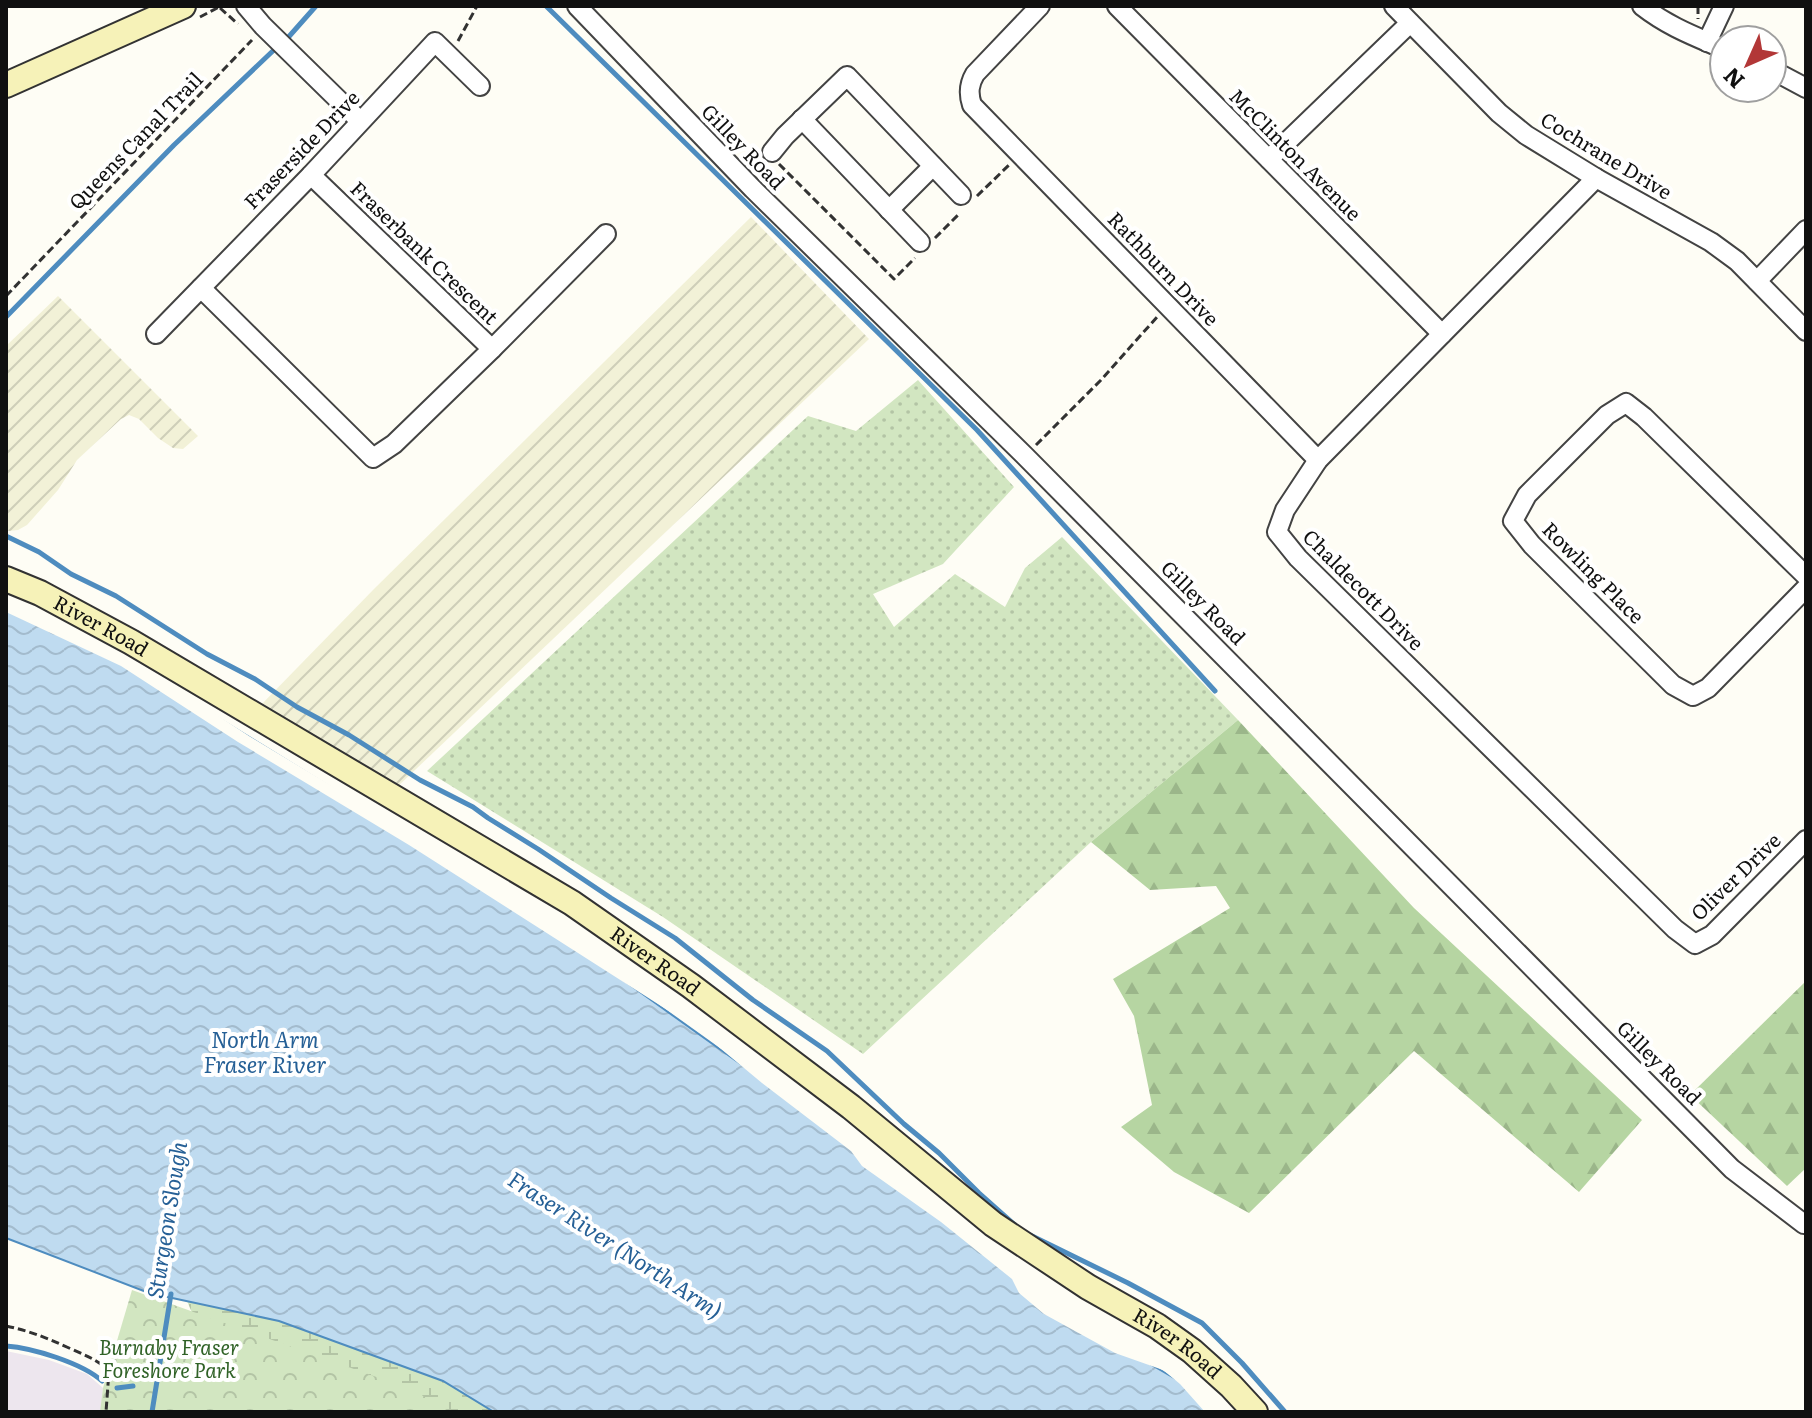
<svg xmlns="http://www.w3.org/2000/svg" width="1812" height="1418" font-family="Literata,serif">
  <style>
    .industrial { fill: #ede6ee }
    .farmland { fill: url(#farmland-furrows) }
    .grass { fill: url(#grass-dots) }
    .forest { fill: url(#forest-firs) }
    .wetland { fill: url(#wetland-marsh) }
    .park { fill: url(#park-crowns) }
    .water { fill: url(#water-waves); stroke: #4e8cbf; stroke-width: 2 }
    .pier { fill: #fefdf5 }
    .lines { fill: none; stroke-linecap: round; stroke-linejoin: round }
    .stream { stroke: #4e8cbf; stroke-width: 5 }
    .street-casing { stroke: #434343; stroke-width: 22 }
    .secondary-casing { stroke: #323232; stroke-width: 28 }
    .path { stroke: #323232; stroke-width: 3; stroke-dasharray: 8 4; stroke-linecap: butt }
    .street { stroke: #fff; stroke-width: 18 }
    .secondary { stroke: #f6f2b8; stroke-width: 24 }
    .labels { text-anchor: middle; stroke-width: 8; stroke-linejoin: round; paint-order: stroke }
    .street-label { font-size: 20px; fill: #101010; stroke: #fff }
    .park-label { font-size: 20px; font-style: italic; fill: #306227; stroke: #fff }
    .water-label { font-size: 22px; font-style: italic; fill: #266096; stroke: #fff }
  </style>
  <defs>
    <pattern id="farmland-furrows" width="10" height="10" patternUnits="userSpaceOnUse" patternTransform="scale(2)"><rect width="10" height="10" fill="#f2f1d7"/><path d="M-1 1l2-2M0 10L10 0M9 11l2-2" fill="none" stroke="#ceceb8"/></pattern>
    <pattern id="grass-dots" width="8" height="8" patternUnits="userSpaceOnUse" patternTransform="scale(2)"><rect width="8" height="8" fill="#d2e6c1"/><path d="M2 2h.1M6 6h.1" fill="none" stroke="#b3c4a5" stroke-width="1.8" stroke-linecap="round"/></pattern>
    <pattern id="forest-firs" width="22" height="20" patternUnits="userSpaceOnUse" patternTransform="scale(2)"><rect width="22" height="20" fill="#b6d5a2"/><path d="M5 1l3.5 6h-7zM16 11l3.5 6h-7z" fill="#9bb68a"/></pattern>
    <pattern id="wetland-marsh" width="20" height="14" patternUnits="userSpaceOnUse" patternTransform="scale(2)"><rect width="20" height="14" fill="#d2e6c1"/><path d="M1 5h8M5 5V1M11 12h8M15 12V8" fill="none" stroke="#b3c4a5"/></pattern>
    <pattern id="park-crowns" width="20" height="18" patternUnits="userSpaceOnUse" patternTransform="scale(2)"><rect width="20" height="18" fill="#d2e6c1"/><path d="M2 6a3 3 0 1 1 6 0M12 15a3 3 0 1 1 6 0" fill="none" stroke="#b3c4a5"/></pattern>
    <pattern id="water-waves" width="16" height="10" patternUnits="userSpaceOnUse" patternTransform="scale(2)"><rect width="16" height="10" fill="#bfdbf0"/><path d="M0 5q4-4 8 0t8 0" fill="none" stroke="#a3bbcd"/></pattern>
  </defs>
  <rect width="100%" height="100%" fill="#fefdf5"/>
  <!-- industrial -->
  <polygon class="industrial" points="6,1351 49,1360 87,1374 103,1388 101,1412 6,1412"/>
  <!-- farmland -->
  <g class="farmland">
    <polygon points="751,217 869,339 395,789 259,707 374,589"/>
    <polygon points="58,296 198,436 183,449 173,448 158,438 139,419 129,415 121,419 77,460 58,490 27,525 18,530 9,531 6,529 6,346"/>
  </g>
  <!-- grass -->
  <polygon class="grass" points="918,380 1014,487 943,564 873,594 894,627 955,574 1005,607 1025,568 1062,537 1238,720 1091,842 863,1054 663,917 427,771 808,416 856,431"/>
  <!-- forest -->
  <g class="forest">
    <polygon points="1238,720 1414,908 1642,1120 1579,1192 1414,1051 1249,1213 1174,1172 1121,1127 1152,1105 1134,1016 1113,979 1230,908 1216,886 1150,890 1091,842"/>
    <polygon points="1806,981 1806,1168 1787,1186 1690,1095"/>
  </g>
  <!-- wetland -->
  <polygon class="wetland" points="187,1301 279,1321 443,1381 494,1412 416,1412 193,1315"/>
  <!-- park -->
  <polygon class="park" points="132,1290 413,1390 450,1412 100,1412 103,1388"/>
  <!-- water -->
  <polygon class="water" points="6,606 142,671 496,889 756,1075 1095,1332 1205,1396 1218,1412 494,1412 443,1381 279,1321 149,1293 6,1238"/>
  <!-- pier -->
  <polygon class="pier" points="6,602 145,668 249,736 498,886 759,1072 1097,1329 1207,1393 1222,1412 1205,1412 1180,1384 1163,1370 1115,1353 1044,1314 1019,1293 1012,1279 941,1222 862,1166 851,1151 762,1083 697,1029 409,845 238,742 121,666 6,612"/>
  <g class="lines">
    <!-- stream -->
    <g class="stream">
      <polyline points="546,6 977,430 1215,691"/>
      <polyline points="285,41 316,6"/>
      <polyline points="6,317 174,145 277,47"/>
      <polyline points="6,536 39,552 71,574 116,596 207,654 255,679 297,707 349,735 420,780 473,807 488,818 538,849 611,898 675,938 753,1000 827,1051 904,1124 939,1153 979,1193 1015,1225"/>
      <polyline points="1030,1235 1128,1283 1202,1323 1242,1363 1285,1412"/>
      <path d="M6 1346C33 1348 82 1363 102 1381"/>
      <polyline points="117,1388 133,1386"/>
      <polyline points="152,1412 171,1294"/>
    </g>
    <defs>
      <g id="street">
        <polyline points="246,6 263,26 360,121"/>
        <polyline points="577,6 753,189 1025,456 1732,1169 1804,1224"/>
        <path d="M1040 6 975 74C969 84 968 93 972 105L1318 460"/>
        <polyline points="1117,6 1442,334"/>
        <polyline points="1394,6 1499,113 1526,135 1596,178 1711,242 1737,261 1806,331"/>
        <path d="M1642 6C1669 27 1694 36 1724 49"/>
        <polyline points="1707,42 1724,6"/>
        <polyline points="1772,70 1806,88"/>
        <polyline points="802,119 920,242"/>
        <polyline points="772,152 785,136 847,76 961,195"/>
        <polyline points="1269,159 1410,23"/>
        <polyline points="1596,178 1318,460 1285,510 1277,532 1298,558 1675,929 1695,944 1712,935 1806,840"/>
        <polyline points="889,210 933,166"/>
        <polyline points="1757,281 1806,230"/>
        <polyline points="201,288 373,458 394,444 492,349 311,175"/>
        <polyline points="156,334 311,175 435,42 480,86"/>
        <polyline points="492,349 606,234"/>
        <polyline points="1806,576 1644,417 1626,403 1607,415 1527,495 1513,521 1532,545 1673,685 1693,696 1708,688 1806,588"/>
      </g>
      <g id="secondary">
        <polyline points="6,85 183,6"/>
        <path id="s1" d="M6 579 40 593 131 642 572 903 691 986 851 1107 993 1224 1088 1287 1157 1326 1192 1351 1231 1386 1255 1412"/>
      </g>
    </defs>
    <!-- street casing -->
    <use href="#street" class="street-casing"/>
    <!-- secondary casing -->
    <use href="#secondary" class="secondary-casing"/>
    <!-- path -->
    <g class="path">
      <polyline points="1698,6 1698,19"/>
      <polyline points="220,8 238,24"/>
      <polyline points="200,17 221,6"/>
      <polyline points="458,41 477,6"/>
      <polyline points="779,164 894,279 915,258"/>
      <polyline points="977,196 1009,165"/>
      <polyline points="935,238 960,213"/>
      <polyline points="6,296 252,40"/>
      <polyline points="1036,445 1101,380 1157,317"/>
      <path d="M6 1326C30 1331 47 1338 69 1348 84 1355 97 1359 109 1371L106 1412"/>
    </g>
    <!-- street -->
    <use href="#street" class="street"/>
    <!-- secondary -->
    <use href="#secondary" class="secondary"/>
  </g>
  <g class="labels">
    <!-- street labels -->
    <g class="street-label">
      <text transform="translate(136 141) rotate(-46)" y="7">Queens Canal Trail</text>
      <text transform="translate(743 147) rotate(46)" y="7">Gilley Road</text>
      <text transform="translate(302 150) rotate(-46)" y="7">Fraserside Drive</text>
      <text transform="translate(1295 155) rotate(45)" y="7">McClinton Avenue</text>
      <text transform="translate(1606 156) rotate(31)" y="7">Cochrane Drive</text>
      <text transform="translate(424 253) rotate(44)" y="7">Fraserbank Crescent</text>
      <text transform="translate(1163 269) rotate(46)" y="7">Rathburn Drive</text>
      <text transform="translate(1593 573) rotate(45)" y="7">Rowling Place</text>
      <text transform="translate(1363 590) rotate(45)" y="7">Chaldecott Drive</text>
      <text transform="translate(1203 603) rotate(45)" y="7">Gilley Road</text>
      <text dy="7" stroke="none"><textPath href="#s1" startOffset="106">River Road</textPath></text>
      <text transform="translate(1736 877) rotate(-44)" y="7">Oliver Drive</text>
      <text dy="7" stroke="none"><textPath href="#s1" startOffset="754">River Road</textPath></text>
      <text transform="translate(1659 1063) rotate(45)" y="7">Gilley Road</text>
      <text dy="7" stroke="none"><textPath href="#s1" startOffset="1402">River Road</textPath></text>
    </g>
    <!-- park labels -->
    <g class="park-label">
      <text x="169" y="1355">Burnaby Fraser<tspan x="169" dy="23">Foreshore Park</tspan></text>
    </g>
    <!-- water labels -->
    <g class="water-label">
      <text x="265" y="1048">North Arm<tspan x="265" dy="25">Fraser River</tspan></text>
      <text transform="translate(167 1220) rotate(-81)" y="8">Sturgeon Slough</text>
      <text transform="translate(615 1245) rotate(33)" y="8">Fraser River (North Arm)</text>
    </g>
  </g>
  <!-- border -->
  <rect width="1812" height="1418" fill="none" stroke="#101010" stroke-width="16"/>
  <!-- north arrow -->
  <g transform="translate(1748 64) rotate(225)"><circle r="38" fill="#ffffff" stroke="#9f9f9f" stroke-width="2"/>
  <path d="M0-6L14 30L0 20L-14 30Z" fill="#b23737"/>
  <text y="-12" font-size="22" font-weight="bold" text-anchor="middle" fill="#101010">N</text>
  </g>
</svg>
